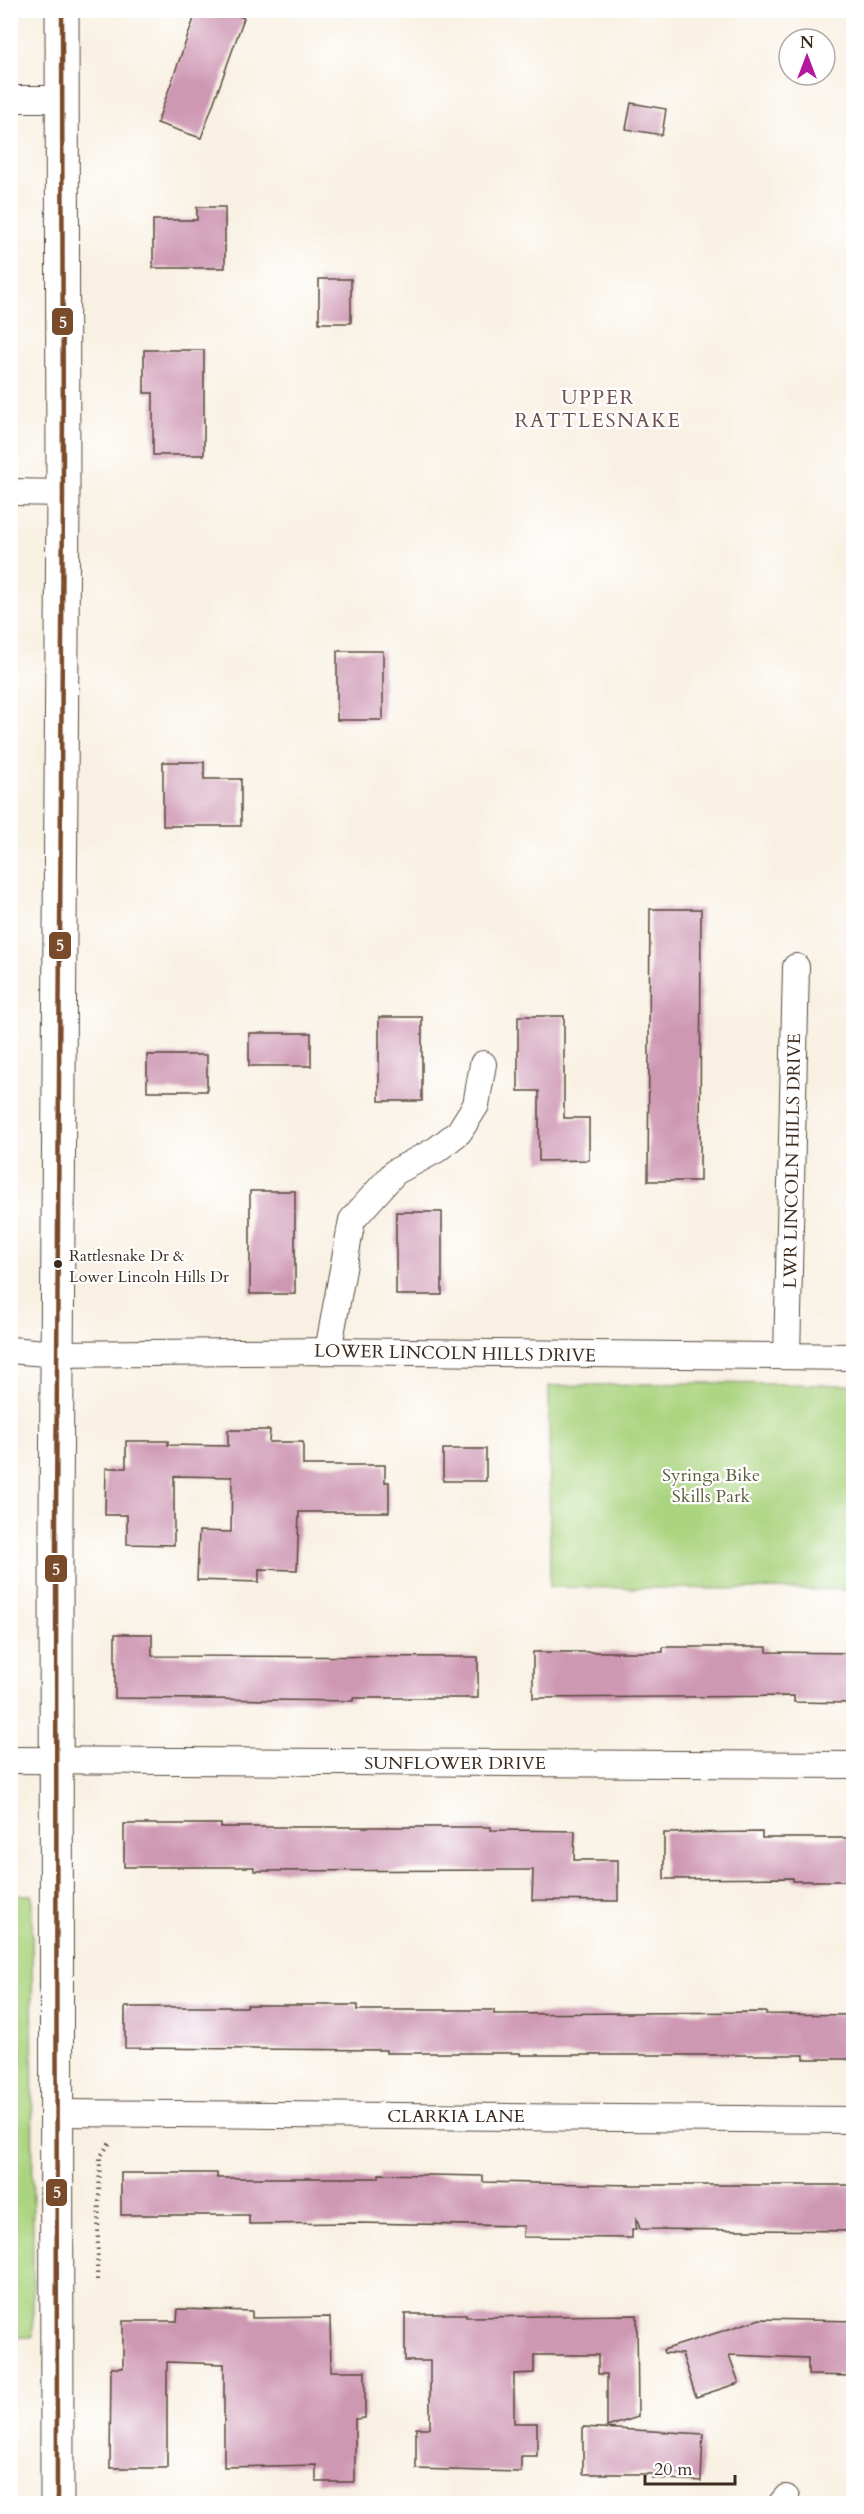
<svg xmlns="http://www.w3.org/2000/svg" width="864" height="2514" font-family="Cardo,serif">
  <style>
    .green { fill: #abd480; stroke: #737f4f; stroke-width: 1.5 }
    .building { fill: #ce97b2 }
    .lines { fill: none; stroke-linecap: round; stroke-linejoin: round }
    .street-casing { stroke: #57483b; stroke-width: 28 }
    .secondary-casing { stroke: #57483b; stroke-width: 35 }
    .path { stroke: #57483b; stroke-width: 4; stroke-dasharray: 1.5 4.5; stroke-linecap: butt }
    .street { stroke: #fff; stroke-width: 26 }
    .secondary { stroke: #fff; stroke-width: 33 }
    .bus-1-casing { stroke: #fff; stroke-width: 9 }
    .bus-1 { stroke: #7a4b2a; stroke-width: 4.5 }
    .bus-dot { fill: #3b2a1e; stroke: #fff; stroke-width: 2 }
    .labels { text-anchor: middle; stroke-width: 4.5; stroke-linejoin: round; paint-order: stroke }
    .bus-label { font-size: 16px; fill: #3b2a1e; stroke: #fff; text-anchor: start }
    .street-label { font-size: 18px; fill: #3b2a1e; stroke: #fff }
    .park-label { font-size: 18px; fill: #5d5d3b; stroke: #fff }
    .neighbourhood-label { font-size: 20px; letter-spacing: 1.5px; fill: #6e5052; stroke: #fff }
    .line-badge { stroke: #fff; stroke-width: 2 }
    .badge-label { font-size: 16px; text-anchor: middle; font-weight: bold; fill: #fff }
  </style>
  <rect width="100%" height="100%" fill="#fff"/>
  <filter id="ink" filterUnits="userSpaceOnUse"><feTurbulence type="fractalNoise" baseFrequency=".0167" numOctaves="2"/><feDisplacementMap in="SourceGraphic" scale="12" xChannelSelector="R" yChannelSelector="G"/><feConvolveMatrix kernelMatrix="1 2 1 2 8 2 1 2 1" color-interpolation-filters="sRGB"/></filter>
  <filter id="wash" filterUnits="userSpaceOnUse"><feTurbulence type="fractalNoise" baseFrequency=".008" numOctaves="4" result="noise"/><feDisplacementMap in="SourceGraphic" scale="24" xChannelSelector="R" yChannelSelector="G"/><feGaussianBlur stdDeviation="1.35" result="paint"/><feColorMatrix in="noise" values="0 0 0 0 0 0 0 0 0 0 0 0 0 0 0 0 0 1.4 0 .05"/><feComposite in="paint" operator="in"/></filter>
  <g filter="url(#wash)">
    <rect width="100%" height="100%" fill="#f8f0e2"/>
    <!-- green -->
    <g class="green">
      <polygon points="698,1383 853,1385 853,1590 550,1587 549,1386"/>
      <polygon points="10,1895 32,1895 33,2337 11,2337"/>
    </g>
    <g id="blocks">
      <!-- building -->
      <g class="building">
        <polygon points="197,10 222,10 244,18 201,138 157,123"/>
        <polygon points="631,103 666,109 662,135 626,129"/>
        <polygon points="197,207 225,207 225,268 153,268 153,220 197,220"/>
        <rect x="319" y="279" width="32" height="44"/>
        <polygon points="144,350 204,350 204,455 153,455 153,393 144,393"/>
        <rect x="337" y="651" width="46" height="69"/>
        <polygon points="163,762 204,762 204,779 241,779 241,826 163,826"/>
        <polygon points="650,909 701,909 700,1181 648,1181"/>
        <polygon points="518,1016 564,1016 564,1118 589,1118 589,1160 539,1161 539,1091 518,1091"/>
        <rect x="379" y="1017" width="43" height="84"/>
        <rect x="249" y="1033" width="62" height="33"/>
        <rect x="147" y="1055" width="60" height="36"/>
        <rect x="250" y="1191" width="45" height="103"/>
        <rect x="396" y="1212" width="46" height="83"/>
        <polygon points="228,1430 270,1430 269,1442 303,1442 303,1465 385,1465 385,1482 389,1482 389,1512 299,1512 297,1570 259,1569 259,1582 197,1580 199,1531 231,1532 232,1477 174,1476 174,1545 127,1544 127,1515 105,1515 106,1468 126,1468 126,1441 168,1441 168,1445 228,1446"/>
        <rect x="443" y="1449" width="43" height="32"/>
        <polygon points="115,1634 152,1634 152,1656 478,1657 478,1698 353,1698 353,1701 115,1698"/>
        <polygon points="663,1647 767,1647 767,1652 854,1653 854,1703 794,1702 794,1696 533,1698 533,1652 663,1652"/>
        <polygon points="124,1824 221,1824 221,1827 491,1827 491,1830 575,1831 574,1860 618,1860 618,1901 532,1900 533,1870 254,1871 254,1867 124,1867"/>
        <polygon points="762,1832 762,1838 854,1838 854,1881 793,1881 793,1878 664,1879 664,1833"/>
        <polygon points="247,2005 357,2005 357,2010 494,2010 494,2014 766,2012 766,2014 854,2015 854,2059 804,2059 804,2055 520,2055 520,2053 386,2053 386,2050 125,2048 125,2007 247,2007"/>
        <polygon points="121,2173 217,2173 217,2178 379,2178 379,2174 483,2176 483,2182 632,2185 854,2185 854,2231 640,2229 636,2217 636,2229 632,2229 632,2238 523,2237 524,2226 356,2223 249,2224 249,2215 121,2215"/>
        <polygon points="178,2309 252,2311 252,2318 330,2317 331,2371 365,2371 365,2418 355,2419 355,2482 316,2482 316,2465 224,2467 224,2364 167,2362 167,2468 110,2468 111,2368 123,2368 123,2321 177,2321"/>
        <polygon points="405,2314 466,2314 466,2317 637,2315 638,2417 607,2427 607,2374 598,2374 598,2355 534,2355 534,2373 514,2374 514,2423 537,2423 537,2456 521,2456 521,2472 416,2469 416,2428 430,2428 430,2361 405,2361"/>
        <polygon points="760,2319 854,2321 853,2376 808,2375 808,2358 729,2355 739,2383 696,2397 682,2354 664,2353 663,2350"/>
        <polygon points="583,2427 703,2434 701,2481 652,2478 652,2474 583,2474"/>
      </g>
    </g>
  </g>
  <g filter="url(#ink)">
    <use href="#blocks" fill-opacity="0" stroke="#57483b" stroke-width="1.5"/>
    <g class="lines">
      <defs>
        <g id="street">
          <polyline points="10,99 62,99"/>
          <polyline points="10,492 63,493"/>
          <polyline points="10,1350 57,1354 328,1351 854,1357"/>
          <polyline points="328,1351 352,1220 395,1172 436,1150 459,1132 476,1105 483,1064"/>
          <polyline points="787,1356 796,967"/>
          <polyline points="10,1760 854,1765"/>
          <polyline points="58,2113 854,2120"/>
          <polyline points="781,2504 786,2498"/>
        </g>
        <polyline id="secondary" points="57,2504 56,1518 63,493 62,10"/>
      </defs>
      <!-- street casing -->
      <use href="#street" class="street-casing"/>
      <!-- secondary casing -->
      <use href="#secondary" class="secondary-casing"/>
      <!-- path -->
      <polyline class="path" points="97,2280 100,2157 112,2140"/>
      <!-- street -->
      <use href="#street" class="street"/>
      <!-- secondary -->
      <use href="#secondary" class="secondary"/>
      <defs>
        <polyline id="bus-1" points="57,2504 56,1518 63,493 62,10"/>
      </defs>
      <!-- bus-1 casing -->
      <use href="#bus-1" class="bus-1-casing"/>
      <!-- bus-1 -->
      <use href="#bus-1" class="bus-1"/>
    </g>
  </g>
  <!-- markers -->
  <circle class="bus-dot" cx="58" cy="1264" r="5"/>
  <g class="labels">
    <!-- bus labels -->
    <g class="bus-label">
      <text x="69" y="1261">Rattlesnake Dr &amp;<tspan x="69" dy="21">Lower Lincoln Hills Dr</tspan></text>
    </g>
    <!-- street labels -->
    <g class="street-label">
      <text transform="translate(792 1161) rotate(-89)" y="6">LWR LINCOLN HILLS DRIVE</text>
      <text transform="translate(455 1353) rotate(1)" y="6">LOWER LINCOLN HILLS DRIVE</text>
      <text x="455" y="1769">SUNFLOWER DRIVE</text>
      <text x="456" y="2122">CLARKIA LANE</text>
    </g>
    <!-- park labels -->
    <g class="park-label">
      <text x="711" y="1481">Syringa Bike<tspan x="711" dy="21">Skills Park</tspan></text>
    </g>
    <!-- neighbourhood labels -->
    <g class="neighbourhood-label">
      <text x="598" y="404">UPPER<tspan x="598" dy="23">RATTLESNAKE</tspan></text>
    </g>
  </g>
  <g class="line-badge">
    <rect x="51" y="307" width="23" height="29" rx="6" fill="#7a4b2a"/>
    <rect x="48" y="931" width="24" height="29" rx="6" fill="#7a4b2a"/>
    <rect x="44" y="1554" width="24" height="29" rx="6" fill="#7a4b2a"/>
    <rect x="45" y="2178" width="23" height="29" rx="6" fill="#7a4b2a"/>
  </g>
  <g class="badge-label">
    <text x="63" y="328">5</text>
    <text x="60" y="951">5</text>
    <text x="56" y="1575">5</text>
    <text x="57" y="2198">5</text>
  </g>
  <!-- margin -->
  <rect width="864" height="2514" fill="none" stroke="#fff" stroke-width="36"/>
  <!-- north arrow -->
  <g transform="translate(807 57)"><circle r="28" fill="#ffffff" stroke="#b1aaa5" stroke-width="1.5"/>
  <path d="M0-4.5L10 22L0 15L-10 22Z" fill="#b5179e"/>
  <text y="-9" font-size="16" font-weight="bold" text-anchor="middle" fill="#3b2a1e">N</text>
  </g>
  <!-- scale -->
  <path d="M645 2475v9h90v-9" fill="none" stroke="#3b2a1e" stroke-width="3"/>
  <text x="654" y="2475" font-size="18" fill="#3b2a1e" stroke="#ffffff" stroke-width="4.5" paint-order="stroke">20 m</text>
</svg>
